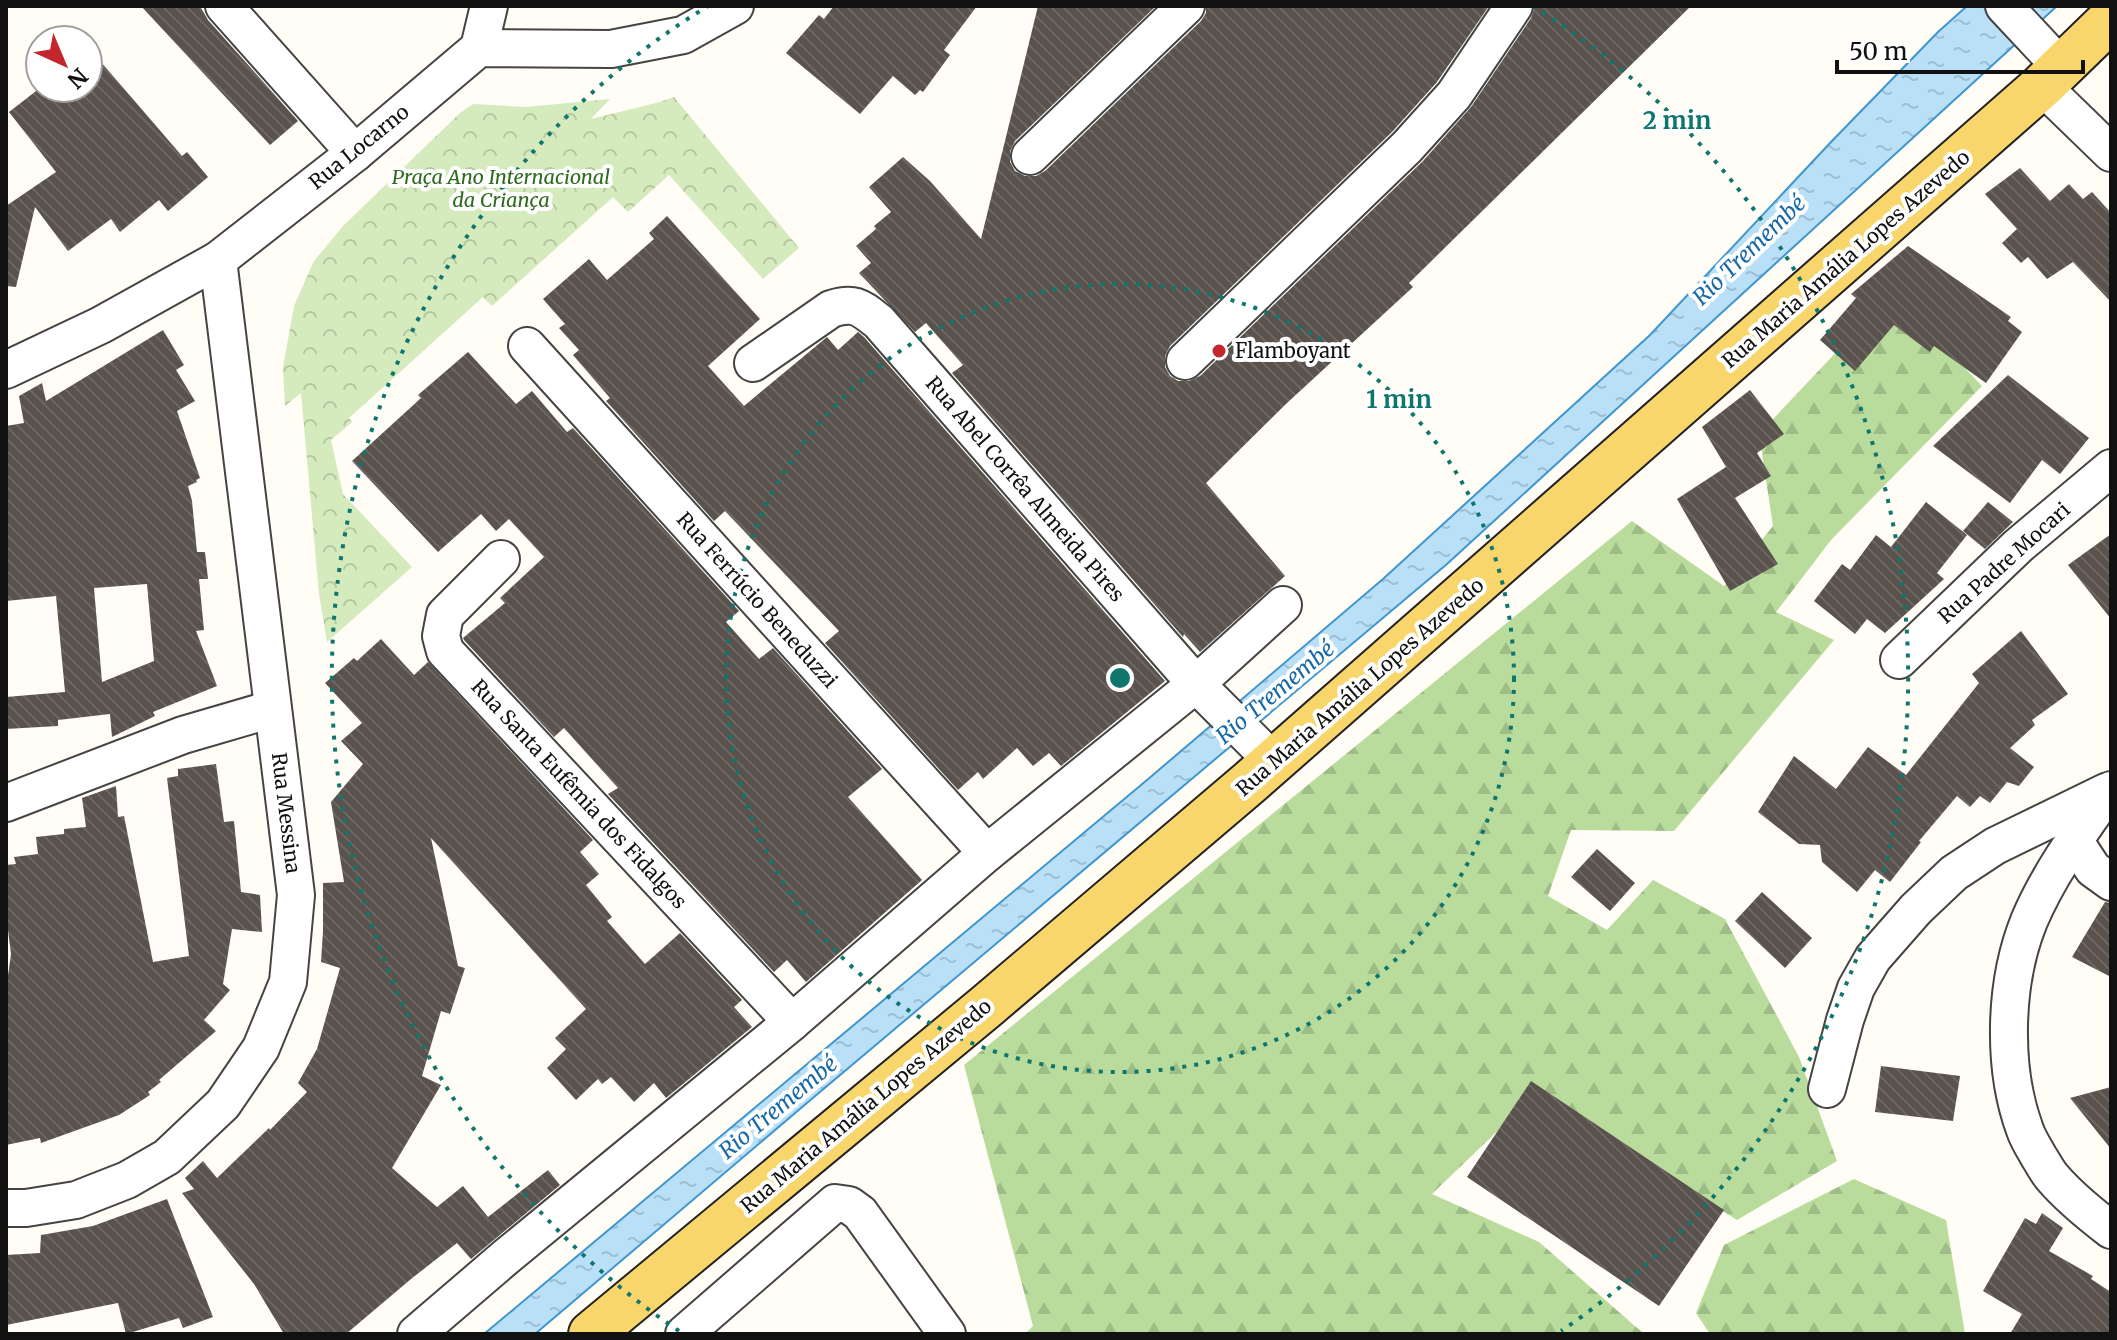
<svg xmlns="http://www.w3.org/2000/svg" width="2117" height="1340" font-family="Merriweather,serif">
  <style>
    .forest { fill: url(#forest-firs) }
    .park { fill: url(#park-crowns) }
    .water { fill: url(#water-ripples); stroke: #3f96cf; stroke-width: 2 }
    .building { fill: url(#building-back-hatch); fill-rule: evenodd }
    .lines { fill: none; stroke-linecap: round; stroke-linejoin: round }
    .minor-casing { stroke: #444; stroke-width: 40 }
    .major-casing { stroke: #222; stroke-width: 48 }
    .minor { stroke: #fff; stroke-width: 36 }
    .major { stroke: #f9d66b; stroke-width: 44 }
    .ring { fill: none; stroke: #0f766e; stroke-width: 4; stroke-dasharray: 4 8 }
    .poi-dot { fill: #c4262e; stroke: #fff; stroke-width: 3 }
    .labels { text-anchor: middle; stroke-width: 8; stroke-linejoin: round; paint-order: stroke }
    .street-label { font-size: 20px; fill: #111; stroke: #fff }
    .park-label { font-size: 20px; font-style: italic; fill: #2f6b1f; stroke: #fff }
    .poi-label { font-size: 20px; fill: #111; stroke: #fff; text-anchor: start }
    .water-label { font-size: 22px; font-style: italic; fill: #1768a6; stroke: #fff }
    .centre { fill: #0f766e; stroke: #fff; stroke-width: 4 }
    .ring-label { font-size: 24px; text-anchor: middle; font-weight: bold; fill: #0f766e; stroke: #fff; stroke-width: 8; stroke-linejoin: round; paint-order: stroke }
  </style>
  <defs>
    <pattern id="forest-firs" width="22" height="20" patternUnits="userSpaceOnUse" patternTransform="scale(2)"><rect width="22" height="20" fill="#b9dc9c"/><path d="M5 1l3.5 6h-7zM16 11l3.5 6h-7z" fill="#9ebc85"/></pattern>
    <pattern id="park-crowns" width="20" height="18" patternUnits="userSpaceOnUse" patternTransform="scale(2)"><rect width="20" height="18" fill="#d5ebbd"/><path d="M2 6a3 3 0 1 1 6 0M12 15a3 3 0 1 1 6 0" fill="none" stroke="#b6c8a1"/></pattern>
    <pattern id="water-ripples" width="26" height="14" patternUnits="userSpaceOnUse" patternTransform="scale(2)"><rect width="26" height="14" fill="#b9e0f7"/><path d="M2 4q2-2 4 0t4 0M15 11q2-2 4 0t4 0" fill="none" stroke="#9ebfd3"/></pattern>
    <pattern id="building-back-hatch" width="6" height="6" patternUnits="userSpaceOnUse" patternTransform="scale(2)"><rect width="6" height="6" fill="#5a524d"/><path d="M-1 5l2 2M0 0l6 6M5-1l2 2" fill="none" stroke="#6d6662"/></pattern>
  </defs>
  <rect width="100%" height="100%" fill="#fffdf5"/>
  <!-- forest -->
  <g class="forest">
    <polygon points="1893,292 1982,386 1831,540 1776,612 1834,640 1674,831 1571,830 1548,896 1607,930 1653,880 1725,919 1799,1057 1837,1161 1737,1220 1536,1094 1432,1194 1539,1242 1644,1334 1025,1334 1033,1326 964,1065 1632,521 1724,586 1773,526 1759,434"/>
    <polygon points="1854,1179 1946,1220 1965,1334 1710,1334 1696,1313 1724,1245"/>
  </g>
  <!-- park -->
  <polygon class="park" points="674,97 799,248 763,279 669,175 628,212 613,197 492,306 483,297 349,418 352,422 331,440 343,494 412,567 327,642 319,594 301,393 285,406 283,367 294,306 314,261 344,225 460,113 473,104 526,107 610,99 591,119 656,103"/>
  <!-- water -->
  <polygon class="water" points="1967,6 2057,6 1447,564 814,1097 535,1334 484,1334 1147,780 1383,579 1650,335 1831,142 1938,32"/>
  <!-- building -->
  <g class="building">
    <polygon points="141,6 200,6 208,20 298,121 270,145"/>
    <polygon points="834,6 977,6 944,50 950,55 923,92 920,90 915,95 893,76 860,114 786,53 819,15 824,19"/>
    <polygon points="1038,6 1156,6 1015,141 1010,151 1010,162 1015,171 1025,176 1036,176 1045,171 1201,21 1206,13 1206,6 1489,6 1437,82 1392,132 1170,346 1165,356 1165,367 1170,376 1178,381 1189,381 1200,376 1423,161 1471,107 1531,18 1535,6 1691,6 1409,283 1413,287 1287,403 1206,483 1285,576 1200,652 1184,634 1183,637 952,373 963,365 926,323 915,332 859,273 871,263 856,246 876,229 874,226 891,212 869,187 903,157 930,181 981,239"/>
    <polygon points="88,47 182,156 187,152 208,177 168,211 159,200 120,232 111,219 68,251 35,207 16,287 6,286 6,206 56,172 9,112 40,88 88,88"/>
    <polygon points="2020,168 2050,201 2069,184 2083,199 2092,192 2111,213 2111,302 2073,262 2047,279 2028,257 2021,263 2002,243 2017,229 1985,194"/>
    <polygon points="667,216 760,319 708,366 744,406 827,337 838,350 858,332 864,337 1165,681 1061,766 1049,753 1033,766 1017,748 983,779 978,772 958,790 825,643 839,631 725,511 714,521 606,401 610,398 573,355 579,350 559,328 565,324 543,299 589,259 607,280 654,239 649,233"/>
    <polygon points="1908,246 2011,317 2008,321 2022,332 1986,383 1934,346 1930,352 1894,325 1855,371 1820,340 1856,298 1851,294"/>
    <path d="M163 330 184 365 176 370 195 401 177 411 200 478 196 480 197 482 188 486 192 501 197 552H205L208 579H199L204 630 196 631 217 686 153 712 155 716 112 737 110 714 58 720V726L6 729V697L65 692 56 596 6 601V426L24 423 19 396 42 383 46 401ZM147 584 154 661 102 682 94 588Z"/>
    <polygon points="468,352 516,404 532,391 567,432 573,428 739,611 726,622 759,659 773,648 882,769 848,797 922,880 806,982 787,960 774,972 608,794 618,788 564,728 554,737 464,640 463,638 505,603 500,598 544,557 509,519 496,531 481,514 438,552 352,461 421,398 418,395"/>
    <polygon points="2008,375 2089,438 2060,474 2042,460 2010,503 1933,446"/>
    <polygon points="1750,390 1784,434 1757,453 1771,476 1735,498 1778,564 1730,591 1677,499 1726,467 1702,427"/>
    <polygon points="1926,502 1967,535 1937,573 1944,579 1885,633 1867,619 1855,634 1814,601 1842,564 1850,570 1876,535 1891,547"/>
    <polygon points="1988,502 2013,522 1985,549 1963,531"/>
    <polygon points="2111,534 2111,619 2068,565"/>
    <polygon points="2021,631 2068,694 2032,720 2035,725 2010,748 2034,767 2019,786 2007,782 1990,803 1980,796 1970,807 1957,796 1919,841 1921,842 1890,882 1875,870 1857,892 1822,862 1820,845 1799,844 1758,812 1794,756 1836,789 1868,747 1906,775 1979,683 1972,674"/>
    <polygon points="381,639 414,675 428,662 593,840 580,852 599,874 586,885 612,917 607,921 645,964 680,933 742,1000 734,1007 752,1027 666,1098 654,1083 634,1102 611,1077 602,1084 598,1079 576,1100 547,1068 566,1049 555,1038 586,1009 431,838 458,966 465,968 450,1014 441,1011 422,1076 441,1085 392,1168 437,1207 463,1186 488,1217 548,1170 560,1185 471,1259 457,1243 411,1279 346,1334 284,1334 254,1284 182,1193 194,1189 185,1178 203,1161 217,1178 269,1128 270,1130 307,1092 298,1083 317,1049 340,968 321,962 323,931 323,883 344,882 331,802 363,764 341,741 362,723 325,683 354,658 357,661"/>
    <polygon points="216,764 224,822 234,821 241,892 260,895 262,932 232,929 223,984 230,990 204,1020 216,1031 159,1080 161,1082 148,1092 150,1095 119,1115 41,1143 40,1138 6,1145 6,990 11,954 6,915 6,865 16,864 14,857 38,854 36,837 64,834 64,829 86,827 82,798 116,786 118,817 124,816 153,962 189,956 167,778 178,776 178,769"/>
    <polygon points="1597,849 1635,883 1610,911 1571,877"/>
    <polygon points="1762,892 1812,938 1785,968 1735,921"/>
    <polygon points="2105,902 2111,903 2111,977 2072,957"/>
    <polygon points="1881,1066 1960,1076 1953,1121 1875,1112"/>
    <polygon points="1531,1081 1724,1210 1659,1306 1467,1177"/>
    <polygon points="2111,1087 2111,1149 2070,1098"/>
    <polygon points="167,1199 213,1317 183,1328 179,1318 126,1334 118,1303 6,1325 6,1255 40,1253 41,1235 93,1226"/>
    <polygon points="2042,1213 2063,1228 2049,1251 2093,1276 2091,1279 2111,1292 2111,1334 2010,1334 2022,1314 1983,1291 2025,1218 2036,1224"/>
  </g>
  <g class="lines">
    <defs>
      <g id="minor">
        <polyline points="224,6 355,153"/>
        <polyline points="2004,6 2062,68"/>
        <polyline points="479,48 489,6"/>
        <polyline points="2042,86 2111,153"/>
        <polyline points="1030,156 1186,6"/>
        <polyline points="527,346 987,853"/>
        <polyline points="1185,361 1407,147 1454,95 1514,6"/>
        <path d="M753 363 831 309C855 301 861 308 879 322L1196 684 1274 762"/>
        <polyline points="6,370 101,325 218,260 355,153 479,48 611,49 683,35 735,6"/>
        <polyline points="501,559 445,615 441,636 445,651 792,1022"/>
        <polyline points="1899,660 2018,546 2111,468"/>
        <path d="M2111 790 2108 792C2079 833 2049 874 2029 921 2004 983 2002 1068 2025 1130 2028 1139 2034 1148 2039 1157 2043 1163 2047 1171 2052 1177 2069 1197 2090 1214 2111 1230"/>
        <polyline points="6,803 183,735 272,709"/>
        <polyline points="2074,840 2093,869 2111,882"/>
        <polyline points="1827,1089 1845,1020 1856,988 1873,958 1916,909 1954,873 1995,846 2106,792"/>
        <polyline points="6,1208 26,1208 76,1200 127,1180 167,1157 223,1104 261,1048 288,982 296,895 218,260"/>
        <polyline points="416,1334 507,1256 792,1022 987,853 1196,684 1283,605"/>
        <polyline points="684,1334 835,1203 849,1205 860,1213 947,1334"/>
      </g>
      <polyline id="major" points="591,1334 988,1005 1249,783 2042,86 2111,19"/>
    </defs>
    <!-- minor casing -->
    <use href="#minor" class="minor-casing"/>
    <!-- major casing -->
    <use href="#major" class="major-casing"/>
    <!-- minor -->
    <use href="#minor" class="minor"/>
    <!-- major -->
    <use href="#major" class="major"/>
  </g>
  <!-- distance rings -->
  <g class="ring">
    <circle cx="1120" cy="678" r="394"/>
    <path d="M679 1331A788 788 0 0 1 708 6M1532 6A788 788 0 0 1 1561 1331"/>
  </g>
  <!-- markers -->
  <circle class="poi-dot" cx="1219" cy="351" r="8"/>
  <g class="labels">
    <!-- street labels -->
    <g class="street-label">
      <text transform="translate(359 147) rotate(-39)" y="7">Rua Locarno</text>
      <text transform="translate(1846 259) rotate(-41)" y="7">Rua Maria Amália Lopes Azevedo</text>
      <text transform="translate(1025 489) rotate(49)" y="7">Rua Abel Corrêa Almeida Pires</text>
      <text transform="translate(2004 563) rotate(-42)" y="7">Rua Padre Mocari</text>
      <text transform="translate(757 600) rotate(48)" y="7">Rua Ferrúcio Beneduzzi</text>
      <text transform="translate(1360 687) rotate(-41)" y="7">Rua Maria Amália Lopes Azevedo</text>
      <text transform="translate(579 794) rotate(47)" y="7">Rua Santa Eufêmia dos Fidalgos</text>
      <text transform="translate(286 813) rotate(83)" y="7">Rua Messina</text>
      <text transform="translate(866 1106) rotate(-40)" y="7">Rua Maria Amália Lopes Azevedo</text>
    </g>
    <!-- park labels -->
    <g class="park-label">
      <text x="501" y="184">Praça Ano Internacional<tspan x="501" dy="23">da Criança</tspan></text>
    </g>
    <!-- poi labels -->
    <g class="poi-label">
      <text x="1235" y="358">Flamboyant</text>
    </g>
    <!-- water labels -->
    <g class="water-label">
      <text transform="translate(1749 250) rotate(-44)" y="8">Rio Tremembé</text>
      <text transform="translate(1275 692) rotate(-40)" y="8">Rio Tremembé</text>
      <text transform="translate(778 1107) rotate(-40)" y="8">Rio Tremembé</text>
    </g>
  </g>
  <circle cx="1120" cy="678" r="12" class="centre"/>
  <g class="ring-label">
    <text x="1677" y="129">2 min</text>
    <text x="1399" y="408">1 min</text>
  </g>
  <!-- border -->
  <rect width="2117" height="1340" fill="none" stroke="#111111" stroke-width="16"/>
  <!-- north arrow -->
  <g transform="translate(64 64) rotate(136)"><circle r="38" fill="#ffffff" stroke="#a0a0a0" stroke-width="2"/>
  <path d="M0-6L14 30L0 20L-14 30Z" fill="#c4262e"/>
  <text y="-12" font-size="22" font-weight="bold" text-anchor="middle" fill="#111111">N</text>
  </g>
  <!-- scale -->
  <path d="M1837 60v12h246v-12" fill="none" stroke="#111111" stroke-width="4"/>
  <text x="1849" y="60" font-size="24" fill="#111111" stroke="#ffffff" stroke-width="6" paint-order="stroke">50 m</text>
</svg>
